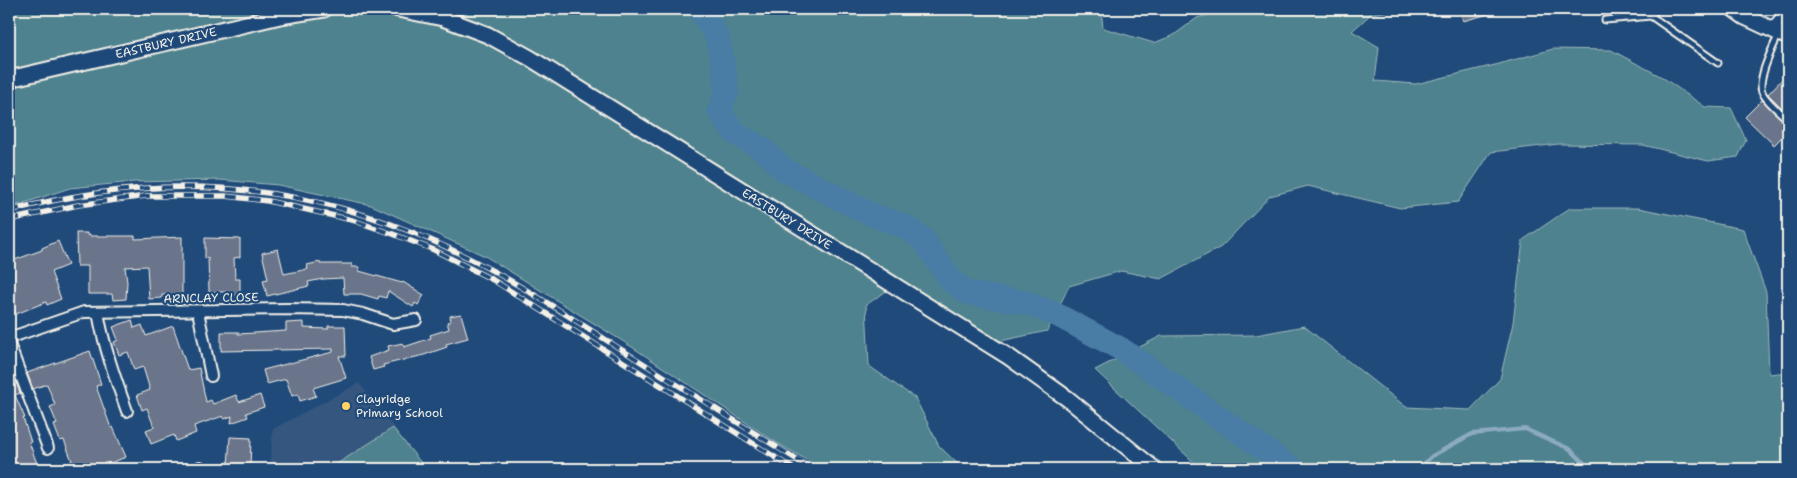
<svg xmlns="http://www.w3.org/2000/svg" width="1797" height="478" font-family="'Shantell Sans',sans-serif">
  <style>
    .built { fill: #36577f }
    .green { fill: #4e828e; stroke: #a1babb }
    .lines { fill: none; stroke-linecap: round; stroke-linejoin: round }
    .stream { stroke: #8dabc0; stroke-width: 4 }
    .river { stroke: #487da5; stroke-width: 24 }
    .building { fill: #6b758b; stroke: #f4f1e8 }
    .lane-casing { stroke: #f4f1e8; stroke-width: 9 }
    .street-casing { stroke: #f4f1e8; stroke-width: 14 }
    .secondary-casing { stroke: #f4f1e8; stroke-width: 19 }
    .lane { stroke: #1f4a7a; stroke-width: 5 }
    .street { stroke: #1f4a7a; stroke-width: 10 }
    .secondary { stroke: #1f4a7a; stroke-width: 15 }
    .rail-casing { stroke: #f4f1e8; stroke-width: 5.5 }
    .rail { stroke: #1f4a7a; stroke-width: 4; stroke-dasharray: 11; stroke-linecap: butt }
    .poi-dot { fill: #ffd166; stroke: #1f4a7a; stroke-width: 2 }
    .labels { text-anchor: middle; stroke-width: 4.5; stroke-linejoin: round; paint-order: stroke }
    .street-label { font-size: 12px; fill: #f4f1e8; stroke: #1f4a7a }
    .poi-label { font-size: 12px; fill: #f4f1e8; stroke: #1f4a7a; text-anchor: start }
  </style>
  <rect width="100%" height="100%" fill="#1f4a7a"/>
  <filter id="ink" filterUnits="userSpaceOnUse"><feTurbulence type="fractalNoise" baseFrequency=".02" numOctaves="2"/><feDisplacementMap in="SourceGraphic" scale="10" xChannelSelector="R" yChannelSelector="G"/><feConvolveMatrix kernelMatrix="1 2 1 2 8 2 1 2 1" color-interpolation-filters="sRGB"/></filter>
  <g filter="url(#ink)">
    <!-- built -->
    <polygon class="built" points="359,383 426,469 270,469 273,429"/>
    <!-- green -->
    <g class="green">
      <polygon points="9,9 1101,9 1103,28 1154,43 1174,35 1197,18 1229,9 1405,9 1371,14 1352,31 1379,47 1375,81 1416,84 1499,64 1553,49 1611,50 1662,77 1705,107 1731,108 1746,140 1738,157 1708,161 1643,145 1559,144 1491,152 1458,202 1400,208 1308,186 1270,196 1221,247 1161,279 1121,271 1069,286 1047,331 996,342 901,281 866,305 869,366 915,398 939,446 963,469 822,469 774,441 632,347 485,256 371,205 278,185 220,180 134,182 70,188 9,208"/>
      <polygon points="1570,208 1638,208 1743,229 1766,292 1769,374 1788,372 1788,469 1201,469 1095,370 1161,336 1256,335 1304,326 1406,407 1470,410 1500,379 1513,323 1523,240"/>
      <polygon points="393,428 426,469 329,469"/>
    </g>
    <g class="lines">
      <!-- stream -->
      <polyline class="stream" points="1419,469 1432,456 1472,434 1525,429 1570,449 1590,469"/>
      <!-- river -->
      <polyline class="river" points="700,9 717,37 723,63 727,91 719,111 735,133 763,149 783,169 870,214 904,226 923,239 951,281 968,293 1027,303 1057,315 1121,349 1293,469"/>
    </g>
    <!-- building -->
    <g class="building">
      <polygon points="1459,9 1496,9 1496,12 1463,21"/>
      <polygon points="1788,73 1788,114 1768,94"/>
      <polygon points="1762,100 1785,123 1788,124 1788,131 1774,145 1745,117"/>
      <polygon points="76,233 87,233 87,235 91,236 135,236 135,239 182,237 182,295 162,295 162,298 149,299 147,266 125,267 127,282 126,299 113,300 112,294 88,294 88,266 77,266"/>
      <polygon points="205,238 240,239 240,257 234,258 235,279 240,279 240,295 227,295 227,292 209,292 208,258 205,259"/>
      <polygon points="58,241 68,265 51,272 61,299 47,305 46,302 16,314 9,296 9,262 42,250 42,248"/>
      <polygon points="278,249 284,274 308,269 307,265 320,262 320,264 352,264 352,267 359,267 359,271 402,283 403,282 424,295 418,305 415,303 413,307 388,291 386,298 379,296 378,299 361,294 344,294 343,278 323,279 308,282 309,286 267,296 263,280 268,279 262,253"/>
      <polygon points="461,314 468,338 446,344 447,347 424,355 383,365 384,367 373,370 369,357 389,350 388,346 403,343 404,347 431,338 430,335 449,329 447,322 451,321 450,316"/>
      <polygon points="132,320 134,328 142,325 146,336 173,326 188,370 199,368 206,402 211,400 213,404 236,395 239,402 260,395 264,407 246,413 248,417 231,423 232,416 224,419 223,416 194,426 196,433 176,441 174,435 151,444 146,430 154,427 147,408 142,410 137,395 150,390 143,367 134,370 128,352 119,355 114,342 118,340 113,327"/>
      <polygon points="304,322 304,328 328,329 328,326 345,326 346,356 339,356 346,378 313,388 316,396 300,401 298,394 292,396 286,379 267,384 263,370 333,352 333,349 221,351 221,332 238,332 238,334 286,331 286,323"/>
      <polygon points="90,351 101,384 96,386 111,428 113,427 126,457 95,469 53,469 72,461 64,440 60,441 54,425 57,424 50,407 55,405 47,384 33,389 27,373"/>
      <polygon points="9,380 10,382 15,380 20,393 15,395 25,418 23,418 31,442 29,442 39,469 9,469"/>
      <polygon points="230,437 251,438 250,468 228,466"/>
    </g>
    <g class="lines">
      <defs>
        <g id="lane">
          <polyline points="1656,9 1651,16 1718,63"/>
          <polyline points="1605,20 1651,16"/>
          <path d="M1779 34C1773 47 1755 82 1763 94 1769 104 1780 112 1788 120"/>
        </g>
        <g id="street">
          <polyline points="1771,30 1788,9"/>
          <polyline points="198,311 211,376"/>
          <path d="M98 312C104 347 115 378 127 411"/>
          <polyline points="9,338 84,312 288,309 343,310 363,314 393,324 416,320"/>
          <polyline points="9,344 48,448"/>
          <polyline points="200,469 200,467"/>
        </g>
        <g id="secondary">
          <polyline points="398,9 443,18 488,35 530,58 1009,357 1068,399 1154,469"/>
          <polyline points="1734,9 1745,17 1788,37"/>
          <polyline points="9,79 280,16 324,9"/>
        </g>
      </defs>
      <!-- lane casing -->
      <use href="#lane" class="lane-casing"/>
      <!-- street casing -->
      <use href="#street" class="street-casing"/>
      <!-- secondary casing -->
      <use href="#secondary" class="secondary-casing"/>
      <!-- lane -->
      <use href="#lane" class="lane"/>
      <!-- street -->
      <use href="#street" class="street"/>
      <!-- secondary -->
      <use href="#secondary" class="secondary"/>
      <defs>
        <g id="rail">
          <path d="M9 211C154 172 297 180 435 242 498 270 556 308 614 345 680 386 746 428 812 469"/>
          <polyline points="9,220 78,205 146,196 225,196 268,201 352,220 393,234 434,250 493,280 794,469"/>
        </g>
      </defs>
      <!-- rail casing -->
      <use href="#rail" class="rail-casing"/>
      <!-- rail -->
      <use href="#rail" class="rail"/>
    </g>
  </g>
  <!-- markers -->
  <circle class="poi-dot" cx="346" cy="406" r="5"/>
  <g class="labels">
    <!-- street labels -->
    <g class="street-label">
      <text transform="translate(166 43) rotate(-13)" y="4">EASTBURY DRIVE</text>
      <text transform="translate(787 219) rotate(32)" y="4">EASTBURY DRIVE</text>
      <text transform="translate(211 298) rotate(-1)" y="4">ARNCLAY CLOSE</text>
    </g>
    <!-- poi labels -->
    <g class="poi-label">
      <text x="356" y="403">Clayridge<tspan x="356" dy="14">Primary School</tspan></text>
    </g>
  </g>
  <!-- margin -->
  <rect width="1797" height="478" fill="none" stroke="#1f4a7a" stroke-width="30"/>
  <rect x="15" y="15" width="1767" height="448" fill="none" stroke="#f4f1e8" stroke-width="2" filter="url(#ink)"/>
</svg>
